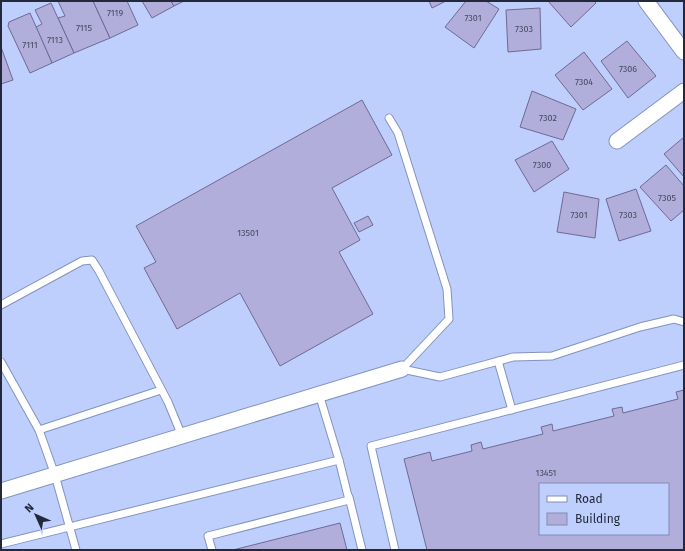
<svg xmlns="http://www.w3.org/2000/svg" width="685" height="551" font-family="'Fira Sans',sans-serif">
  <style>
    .building { fill: #b1aedc; stroke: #6e6a94; fill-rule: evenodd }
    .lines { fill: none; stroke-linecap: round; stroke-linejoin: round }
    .lane-casing { stroke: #8393be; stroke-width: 9 }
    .street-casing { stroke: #8393be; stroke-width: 17 }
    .lane { stroke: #fff; stroke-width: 7 }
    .street { stroke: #fff; stroke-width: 15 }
    .labels { text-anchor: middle; stroke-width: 3; stroke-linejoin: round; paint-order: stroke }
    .number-label { font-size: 9px; fill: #464a62 }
  </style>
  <rect width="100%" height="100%" fill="#becffd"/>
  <!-- building -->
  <g class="building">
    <polygon points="58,1 93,1 110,38 74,53 58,18 65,16"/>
    <polygon points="93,1 127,1 138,25 110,38"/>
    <polygon points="142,1 171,1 174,6 152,18"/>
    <polygon points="171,1 184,1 174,6"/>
    <polygon points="429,1 446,1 432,8"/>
    <polygon points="466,1 486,1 499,9 474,48 445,27"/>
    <polygon points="548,1 594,1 596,3 571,27"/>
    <polygon points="51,3 74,53 52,63 36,27 42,24 35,10"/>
    <polygon points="540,8 541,49 508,52 506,10"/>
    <polygon points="30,13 52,63 30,73 8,26 9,22"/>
    <polygon points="627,41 656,76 628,98 601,61"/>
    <polygon points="1,47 13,80 1,84"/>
    <polygon points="584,52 612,89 583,110 555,75"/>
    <polygon points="532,91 576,109 563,140 520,127"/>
    <polygon points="362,100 392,155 332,188 360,240 339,252 373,314 280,366 240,293 177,329 144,268 156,262 136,226"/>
    <polygon points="684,137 684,177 664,154"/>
    <polygon points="552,141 569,169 534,192 515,160"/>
    <polygon points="666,165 684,186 684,210 671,221 640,187"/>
    <polygon points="636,189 651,231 619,241 606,199"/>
    <polygon points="564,192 599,199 595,238 557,232"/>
    <polygon points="368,216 373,225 359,232 354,223"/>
    <path d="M684 390V550H427L404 459 430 452 432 461 472 451 471 445 481 442 483 449 543 434 541 427 552 424 553 431 614 416 612 409 622 407 623 413 678 399 676 392ZM540 484H668V534H540Z"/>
    <polygon points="340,523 347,550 233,550"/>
  </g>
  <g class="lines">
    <defs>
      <g id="lane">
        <polyline points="389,118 398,133 447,289 449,319 402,369"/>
        <polyline points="1,305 82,261 92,260 99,271 168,402 182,436"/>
        <polyline points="498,361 512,410"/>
        <polyline points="1,362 39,430 55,475 76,550"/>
        <polyline points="402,369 440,377 513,357 552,356 640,327 674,319 684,322"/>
        <polyline points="39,430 161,390"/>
        <polyline points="349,497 362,550"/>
        <polyline points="1,544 339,460 319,394"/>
        <polyline points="212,550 208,536 349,500 339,460"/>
        <polyline points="395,550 371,446 684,365"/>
      </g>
      <g id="street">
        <polyline points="646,1 684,52"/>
        <polyline points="617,141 684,91"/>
        <polyline points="1,491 402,369"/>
      </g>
    </defs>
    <!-- lane casing -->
    <use href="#lane" class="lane-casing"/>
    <!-- street casing -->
    <use href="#street" class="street-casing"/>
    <!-- lane -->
    <use href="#lane" class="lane"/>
    <!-- street -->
    <use href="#street" class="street"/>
  </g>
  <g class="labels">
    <!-- number labels -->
    <g class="number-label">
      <text x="115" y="16">7119</text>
      <text x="473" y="21">7301</text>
      <text x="84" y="31">7115</text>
      <text x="524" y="32">7303</text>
      <text x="55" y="43">7113</text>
      <text x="30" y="48">7111</text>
      <text x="628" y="72">7306</text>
      <text x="584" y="85">7304</text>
      <text x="548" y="121">7302</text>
      <text x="542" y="168">7300</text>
      <text x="667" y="201">7305</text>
      <text x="579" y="218">7301</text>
      <text x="628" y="218">7303</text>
      <text x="248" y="236">13501</text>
      <text x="546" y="476">13451</text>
    </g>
  </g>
  <!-- border -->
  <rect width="685" height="551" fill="none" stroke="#23293a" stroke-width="4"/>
  <!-- legend -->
  <rect x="539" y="483" width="130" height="52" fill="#becffd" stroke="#808daf"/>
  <rect x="547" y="496" width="20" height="6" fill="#ffffff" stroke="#808daf"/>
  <text x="575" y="503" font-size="12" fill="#23293a">Road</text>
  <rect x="547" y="513" width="20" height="12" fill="#b1aedc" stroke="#808daf"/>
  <text x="575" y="523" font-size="12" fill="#23293a">Building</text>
  <!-- north arrow -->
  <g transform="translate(36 515) rotate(315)" stroke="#becffd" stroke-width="3" paint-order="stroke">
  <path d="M0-3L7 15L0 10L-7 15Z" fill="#23293a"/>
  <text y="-6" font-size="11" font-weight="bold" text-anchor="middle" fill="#23293a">N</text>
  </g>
</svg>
